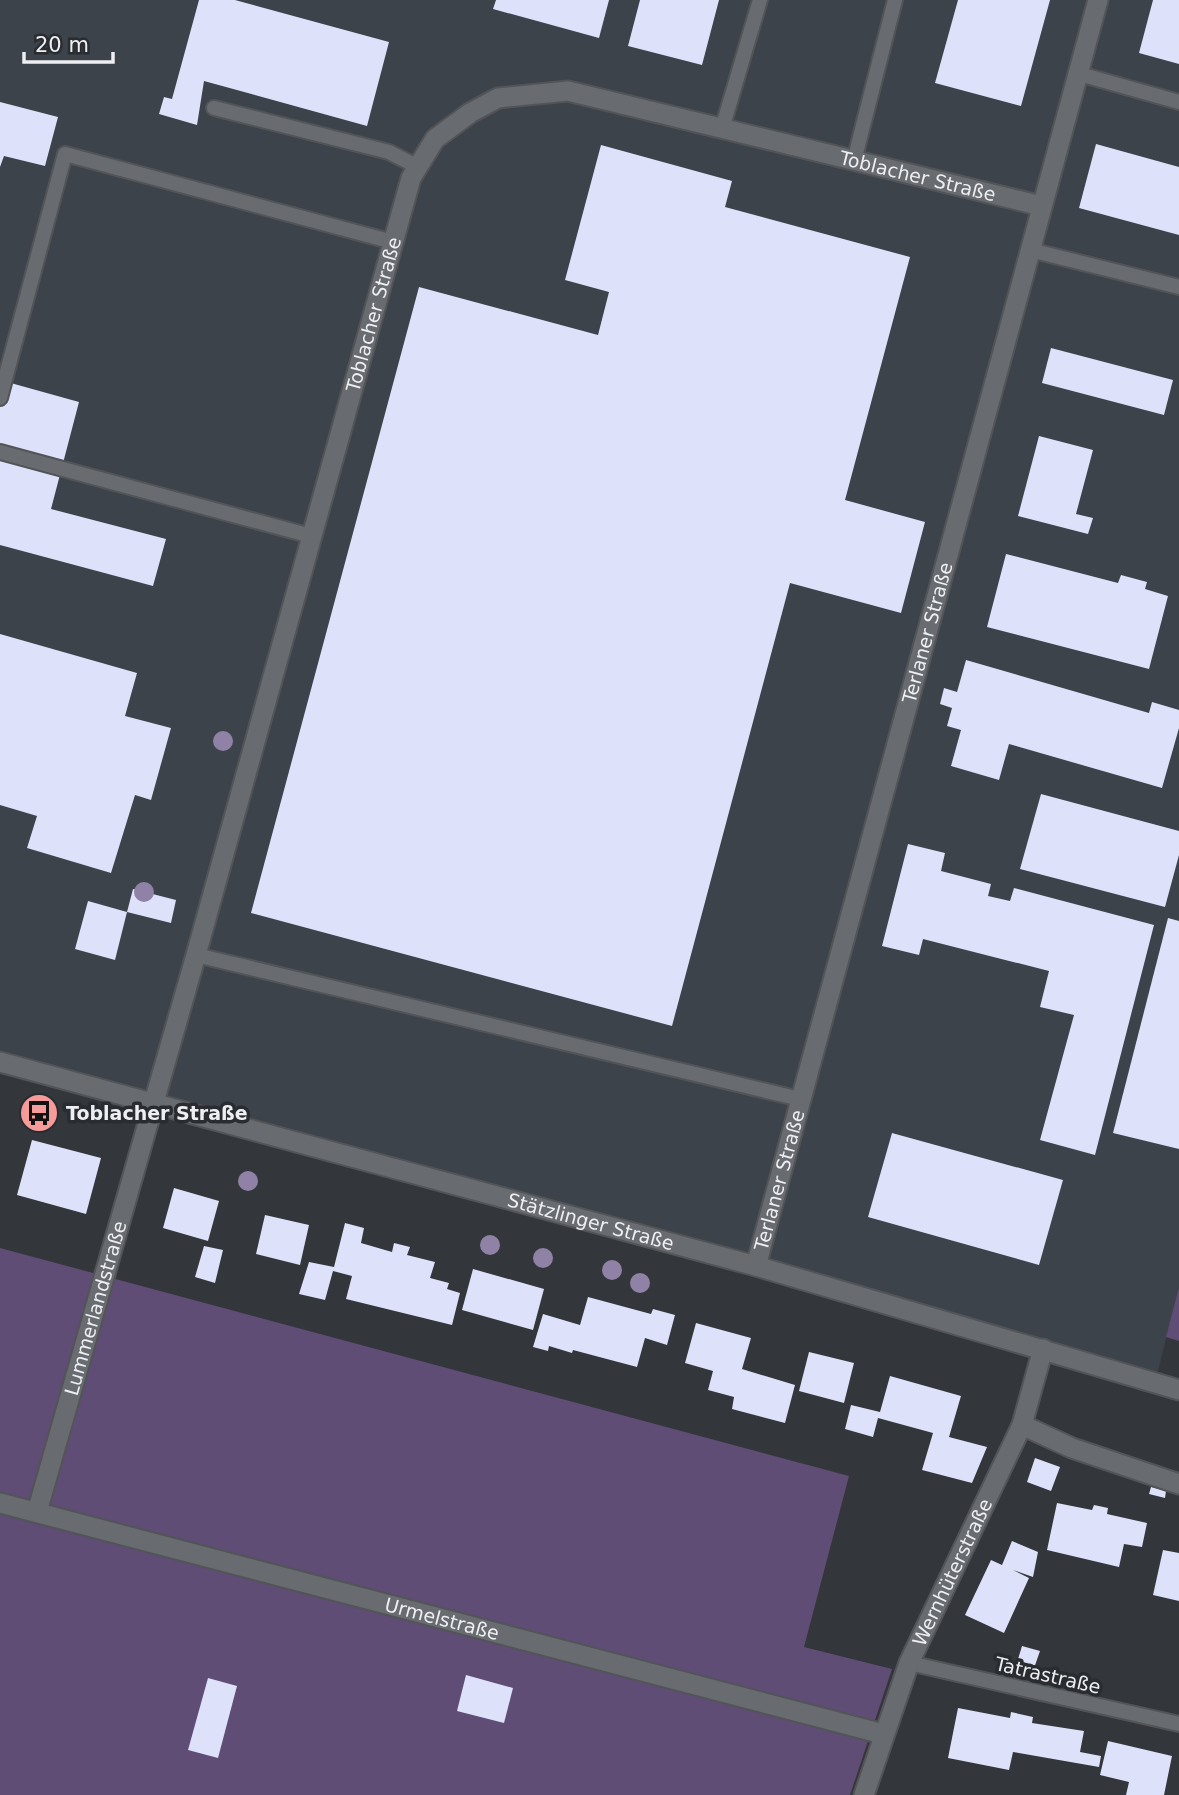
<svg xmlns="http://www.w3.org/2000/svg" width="1179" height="1795" font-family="'DejaVu Sans',sans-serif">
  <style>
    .built { fill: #3c434b }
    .green { fill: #604d76 }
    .building { fill: #dee1fa }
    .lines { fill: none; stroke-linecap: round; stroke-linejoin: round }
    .service-casing { stroke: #525457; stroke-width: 18 }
    .minor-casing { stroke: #525457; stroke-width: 23 }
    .service { stroke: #686b70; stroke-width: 14 }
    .minor { stroke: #686b70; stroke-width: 19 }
    .tree { fill: #9082a6 }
    .labels { text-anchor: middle; stroke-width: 7; stroke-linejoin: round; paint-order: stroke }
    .street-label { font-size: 19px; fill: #eeeff2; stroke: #292c30 }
    .poi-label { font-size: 19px; font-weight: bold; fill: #eeeff2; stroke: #292c30; text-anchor: start }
  </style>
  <rect width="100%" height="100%" fill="#33363a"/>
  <!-- built -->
  <polygon class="built" points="0,0 1179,0 1179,1287 1155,1383 0,1062"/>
  <!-- green -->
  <g class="green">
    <polygon points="0,1248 849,1476 804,1647 892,1669 850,1795 0,1795"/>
    <polygon points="1179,1287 1179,1341 1166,1337"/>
  </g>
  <!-- building -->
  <g class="building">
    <polygon points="199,0 235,0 389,42 367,126 204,81 197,125 159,114 164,97 172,99"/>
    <polygon points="496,0 609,0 599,38 493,9"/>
    <polygon points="640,0 719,0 702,65 628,46"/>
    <polygon points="958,0 1050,0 1021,106 935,83"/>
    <polygon points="1153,0 1179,0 1179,64 1139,53"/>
    <polygon points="0,102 58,117 45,166 4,156 0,167"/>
    <polygon points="1096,144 1179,167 1179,235 1079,208"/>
    <polygon points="601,145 732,181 725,207 910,257 845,500 925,522 901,613 790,583 672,1026 251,913 419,287 598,335 609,292 565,280"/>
    <polygon points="1051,348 1173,380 1164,415 1042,383"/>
    <polygon points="0,380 79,402 51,509 166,539 153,586 0,545"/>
    <polygon points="1039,436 1093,450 1076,514 1093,518 1088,534 1018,516"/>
    <polygon points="1006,554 1118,583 1121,575 1147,582 1145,589 1168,596 1149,669 987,627"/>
    <polygon points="0,634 137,673 125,716 171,728 151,800 135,795 111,873 27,848 37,816 0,805"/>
    <polygon points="966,660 1149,713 1152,702 1179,710 1179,728 1162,788 1009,744 999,780 951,766 961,730 947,726 952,708 940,704 944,688 957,692"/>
    <polygon points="1041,794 1179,831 1179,855 1165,907 1020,869"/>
    <polygon points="908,844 945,853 941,871 991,884 988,896 1010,901 1014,888 1154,925 1095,1155 1040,1140 1074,1015 1040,1007 1049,971 923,939 919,955 882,946"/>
    <polygon points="133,889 176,900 171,923 127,912"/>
    <polygon points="88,901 127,912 115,960 75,949"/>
    <polygon points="1168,918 1179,921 1179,1149 1113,1133"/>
    <polygon points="30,1107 48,1112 46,1119 28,1114"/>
    <polygon points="892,1133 1063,1180 1039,1265 868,1217"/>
    <polygon points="32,1140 101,1158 86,1214 17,1195"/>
    <polygon points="174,1188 219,1201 208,1241 163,1228"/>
    <polygon points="265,1215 309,1225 300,1265 256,1254"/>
    <polygon points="345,1223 364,1228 361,1243 392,1252 394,1243 410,1247 407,1255 435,1262 430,1278 449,1283 447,1289 460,1293 452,1325 346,1299 352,1276 333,1271 325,1300 299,1294 309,1262 334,1267"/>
    <polygon points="204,1246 223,1250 215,1283 195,1277"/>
    <polygon points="473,1269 544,1289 533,1330 462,1310"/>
    <polygon points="588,1297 651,1314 653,1309 675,1315 667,1345 645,1338 637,1367 573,1350 572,1353 549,1346 548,1351 533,1347 543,1314 580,1325"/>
    <polygon points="696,1323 751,1338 742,1369 795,1385 785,1423 732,1409 734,1397 708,1390 713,1371 685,1363"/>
    <polygon points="809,1352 854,1363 844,1403 799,1391"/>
    <polygon points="890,1376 961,1396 949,1437 987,1447 972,1483 922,1470 933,1433 878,1418 873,1437 845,1429 851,1405 880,1412"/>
    <polygon points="1035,1458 1060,1467 1051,1491 1027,1482"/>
    <polygon points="1151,1487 1166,1491 1165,1498 1149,1494"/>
    <polygon points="1057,1503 1092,1510 1094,1505 1108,1508 1107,1514 1147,1523 1142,1547 1124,1544 1119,1567 1047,1550"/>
    <polygon points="1012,1541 1038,1552 1033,1577 1013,1570 1029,1578 1004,1633 965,1615 991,1560 1002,1565"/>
    <polygon points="1163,1550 1179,1553 1179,1601 1153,1595"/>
    <polygon points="1022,1646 1040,1651 1032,1674 1015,1669"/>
    <polygon points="466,1675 513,1688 504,1723 457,1711"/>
    <polygon points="208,1678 237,1686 218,1758 188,1750"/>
    <polygon points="958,1708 1010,1718 1011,1712 1033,1717 1032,1723 1084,1731 1080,1752 1101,1756 1099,1767 1013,1752 1009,1770 948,1758"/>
    <polygon points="1108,1741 1172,1756 1164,1795 1126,1795 1129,1782 1100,1775"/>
  </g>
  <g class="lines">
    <defs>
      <g id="service">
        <polyline points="1076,73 1179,102"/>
        <polyline points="214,108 389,152 418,167"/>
        <polyline points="722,129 760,0"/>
        <polyline points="854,161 895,0"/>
        <polyline points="1030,250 1179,287"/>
        <polyline points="0,398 65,154 393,242"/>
        <polyline points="0,452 311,536"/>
        <polyline points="196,955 800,1099"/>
        <polyline points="909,1663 1179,1724"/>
      </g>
      <g id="minor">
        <path id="s1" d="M0 1062 756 1266 1179 1390"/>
        <path id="s2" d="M756 1266 1098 0"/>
        <polyline points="1022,1425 1072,1448 1179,1484"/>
        <path id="s3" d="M0 1503 883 1734"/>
        <path id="s4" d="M37 1512 196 955 411 178 435 139 470 113 498 98 568 91 1042 206"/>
        <path id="s5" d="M864 1795 909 1663 1022 1425 1043 1349"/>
      </g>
    </defs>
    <!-- service casing -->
    <use href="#service" class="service-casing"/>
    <!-- minor casing -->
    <use href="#minor" class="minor-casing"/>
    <!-- service -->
    <use href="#service" class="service"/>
    <!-- minor -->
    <use href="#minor" class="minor"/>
  </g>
  <!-- trees -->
  <g class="tree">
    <circle cx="223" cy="741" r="10"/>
    <circle cx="144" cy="892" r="10"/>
    <circle cx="248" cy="1181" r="10"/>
    <circle cx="490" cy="1245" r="10"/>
    <circle cx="543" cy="1258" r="10"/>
    <circle cx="612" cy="1270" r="10"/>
    <circle cx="640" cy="1283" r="10"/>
  </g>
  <!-- icons -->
  <defs>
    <symbol id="bus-disc" viewBox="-11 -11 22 22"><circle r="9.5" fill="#f59b99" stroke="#292c30"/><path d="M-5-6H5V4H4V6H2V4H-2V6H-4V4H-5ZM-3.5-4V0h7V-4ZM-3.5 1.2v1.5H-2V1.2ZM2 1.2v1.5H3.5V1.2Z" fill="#111"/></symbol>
  </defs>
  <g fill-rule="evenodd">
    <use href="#bus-disc" x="17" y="1091" width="44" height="44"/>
  </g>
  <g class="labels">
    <!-- street labels -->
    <g class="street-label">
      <text dy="7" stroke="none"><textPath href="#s4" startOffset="1937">Toblacher Straße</textPath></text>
      <text dy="7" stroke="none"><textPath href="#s4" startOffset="1244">Toblacher Straße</textPath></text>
      <text dy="7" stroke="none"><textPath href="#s2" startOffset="656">Terlaner Straße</textPath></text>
      <text dy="7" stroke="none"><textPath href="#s2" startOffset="89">Terlaner Straße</textPath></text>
      <text dy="7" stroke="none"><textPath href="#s1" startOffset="612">Stätzlinger Straße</textPath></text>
      <text dy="7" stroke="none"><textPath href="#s4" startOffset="212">Lummerlandstraße</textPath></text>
      <text dy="7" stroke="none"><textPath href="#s5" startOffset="240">Wernhüterstraße</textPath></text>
      <text dy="7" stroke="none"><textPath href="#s3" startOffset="457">Urmelstraße</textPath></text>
      <text transform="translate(1048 1675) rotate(13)" y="7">Tatrastraße</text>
    </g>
    <!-- poi labels -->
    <g class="poi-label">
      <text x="66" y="1120">Toblacher Straße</text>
    </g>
  </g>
  <!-- scale -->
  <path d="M24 52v10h89v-10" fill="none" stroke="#eeeff2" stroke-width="3.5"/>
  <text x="35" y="52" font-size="21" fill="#eeeff2" stroke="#292c30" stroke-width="5" paint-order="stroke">20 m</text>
</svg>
